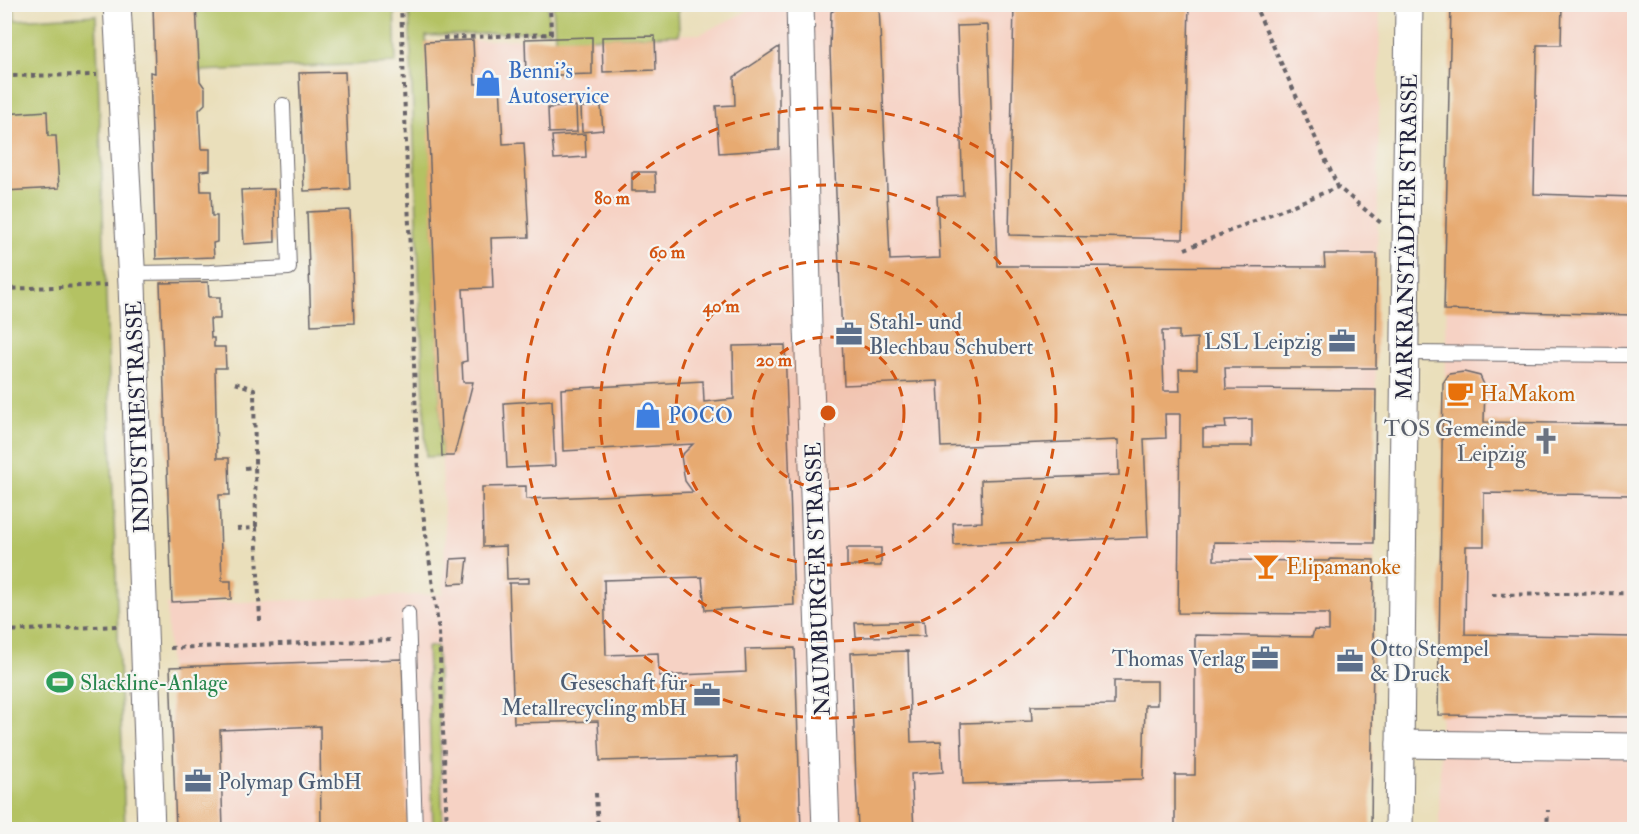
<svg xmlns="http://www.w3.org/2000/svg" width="1639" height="834" font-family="'IM FELL Double Pica',serif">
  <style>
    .built { fill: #f6d2c4 }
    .green { fill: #b4c264; stroke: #6b7250; stroke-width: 1.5 }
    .building { fill: #e7aa71; fill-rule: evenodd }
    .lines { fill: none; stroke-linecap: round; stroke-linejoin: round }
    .service-casing { stroke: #686468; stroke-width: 16 }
    .minor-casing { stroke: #686468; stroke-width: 29 }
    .path { stroke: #686468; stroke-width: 4; stroke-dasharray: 4.5 4.5; stroke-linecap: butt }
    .service { stroke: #fff; stroke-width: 14 }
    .minor { stroke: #fff; stroke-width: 27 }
    .ring { fill: none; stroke: #d45411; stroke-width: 3; stroke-dasharray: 10 8 }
    .labels { text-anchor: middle; stroke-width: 4.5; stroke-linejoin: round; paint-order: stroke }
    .shop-label { font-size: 22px; fill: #366cbe; stroke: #f6f6f2; text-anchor: start }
    .street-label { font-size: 22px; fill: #22223b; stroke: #f6f6f2 }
    .service-label { font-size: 22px; fill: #4e5e75; stroke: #f6f6f2; text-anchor: start }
    .food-label { font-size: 22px; fill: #c56008; stroke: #f6f6f2; text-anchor: start }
    .worship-label { font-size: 22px; fill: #5b616d; stroke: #f6f6f2; text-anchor: end }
    .leisure-label { font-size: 22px; fill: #27864d; stroke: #f6f6f2; text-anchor: start }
    .centre { fill: #d45411; stroke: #f6f6f2; stroke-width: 3 }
    .ring-label { font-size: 18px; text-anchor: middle; font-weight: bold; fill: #d45411; stroke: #f6f6f2; stroke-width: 4.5; stroke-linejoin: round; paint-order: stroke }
  </style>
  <rect width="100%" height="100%" fill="#f6f6f2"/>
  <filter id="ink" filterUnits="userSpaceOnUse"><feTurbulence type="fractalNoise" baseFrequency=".0167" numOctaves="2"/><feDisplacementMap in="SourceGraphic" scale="12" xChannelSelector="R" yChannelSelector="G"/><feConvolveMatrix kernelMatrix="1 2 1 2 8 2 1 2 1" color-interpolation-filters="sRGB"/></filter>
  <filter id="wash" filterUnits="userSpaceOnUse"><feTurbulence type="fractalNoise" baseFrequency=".008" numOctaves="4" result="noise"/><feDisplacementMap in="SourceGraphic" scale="24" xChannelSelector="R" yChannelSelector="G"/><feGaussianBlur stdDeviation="1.35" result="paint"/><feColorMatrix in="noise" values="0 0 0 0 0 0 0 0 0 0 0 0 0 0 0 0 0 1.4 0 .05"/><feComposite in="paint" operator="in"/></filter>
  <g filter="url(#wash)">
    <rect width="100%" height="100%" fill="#eadfbb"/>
    <!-- built -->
    <g class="built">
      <polygon points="762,4 1380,5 1371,829 175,829 167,605 443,594 445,538 425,42 700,34"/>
      <polygon points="1451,5 1634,5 1634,829 1439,830"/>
    </g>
    <!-- green -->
    <g class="green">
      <polygon points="14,4 15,20 96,15 125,829 5,830 4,5"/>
      <polygon points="196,5 394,5 396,63 199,71"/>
      <polygon points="409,5 548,5 549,31 426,36 442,456 426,457"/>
      <polygon points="553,5 678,5 679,35 555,39"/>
      <polygon points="437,646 443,829 443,830 433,829 427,647"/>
    </g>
    <g id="blocks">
      <!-- building -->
      <g class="building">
        <path d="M844 4H879L890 260 940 258 937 196 963 195 957 26 988 25 997 266 1325 267 1324 254H1377L1376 368H1225L1226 389 1376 390 1374 543 1214 542V560L1330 561V559L1374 560 1371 830H1175V775H1195V635L1312 637 1314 630 1329 631V614L1178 613 1180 414H1165L1166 438 1144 439 1148 537 954 545 953 523 982 522 981 480 1119 475 1118 440 941 447 938 381 844 385 830 51 831 12ZM1162 331H1179V339L1197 338V369H1179L1180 391H1164ZM1252 419V446H1203V429L1226 428 1225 420Z"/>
        <polygon points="1014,4 1189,4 1183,239 1009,235"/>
        <polygon points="1451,4 1562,4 1561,45 1537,45 1534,194 1634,197 1633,315 1444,310"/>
        <polygon points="153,5 196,5 200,81 205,88 205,104 199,110 201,149 210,149 210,170 200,171 201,191 211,191 212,216 217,216 217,242 213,243 214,257 156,259 150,72 155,73"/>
        <polygon points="655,36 656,70 603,72 602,37"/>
        <polygon points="592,37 592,74 526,76 525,39"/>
        <polygon points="473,40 475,84 500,83 503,144 524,143 529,237 491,238 493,288 463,289 467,361 462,362 463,382 473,382 454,456 442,456 425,42"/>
        <polygon points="779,47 779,149 719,153 716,106 735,105 734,77"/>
        <polygon points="345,72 350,189 304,191 299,73"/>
        <polygon points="576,106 577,132 549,133 548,108"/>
        <polygon points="601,106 603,130 582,132 581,107"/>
        <polygon points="47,111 48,136 56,136 59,188 4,191 4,114"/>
        <polygon points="585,134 586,157 554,159 552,136"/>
        <polygon points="632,172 655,172 656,191 632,191"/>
        <polygon points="274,189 275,242 244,244 241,190"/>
        <polygon points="350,210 354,323 311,325 307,212"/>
        <polygon points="208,282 209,297 220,297 220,319 210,319 211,338 214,338 214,347 225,347 226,368 215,368 217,458 229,458 230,495 219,495 222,581 231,581 231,599 172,602 160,283"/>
        <polygon points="785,345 794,605 705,610 702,577 604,580 606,655 658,653 659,676 746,672 745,649 795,648 801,830 739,830 737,757 600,761 598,721 514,723 509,583 529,583 529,578 507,579 506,546 483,547 482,487 526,486 526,499 693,492 685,481 681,456 693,444 563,451 561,389 703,381 704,402 734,399 733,346"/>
        <polygon points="1464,372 1480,376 1485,387 1484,422 1634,424 1634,495 1484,493 1484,546 1466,546 1465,634 1634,637 1634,717 1438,715 1443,383 1449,374"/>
        <polygon points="552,400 555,466 507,468 504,403"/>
        <rect x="847" y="548" width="34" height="18"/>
        <polygon points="468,558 465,583 449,584 451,559"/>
        <polygon points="924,621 925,636 856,637 855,623"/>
        <polygon points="908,651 911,742 941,741 943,772 911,774 914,830 858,830 851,653"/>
        <polygon points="402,659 408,830 321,830 320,726 220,730 223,830 176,830 170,667"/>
        <polygon points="1114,681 1157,681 1157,705 1145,705 1143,779 963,784 961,723 1032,721 1031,706 1114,705"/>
      </g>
    </g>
  </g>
  <g filter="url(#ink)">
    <use href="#blocks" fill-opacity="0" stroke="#686468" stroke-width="1.5"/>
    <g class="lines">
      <defs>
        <g id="service">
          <polyline points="131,273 210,272 289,268 283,105"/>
          <polyline points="1404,353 1634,355"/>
          <polyline points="408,613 415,830"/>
        </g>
        <g id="minor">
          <polyline points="117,4 132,284 151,830"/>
          <polyline points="800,4 808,326 826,830"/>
          <polyline points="1400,744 1634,747"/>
          <polyline points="1399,830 1409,4"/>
        </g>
      </defs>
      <!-- service casing -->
      <use href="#service" class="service-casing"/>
      <!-- minor casing -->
      <use href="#minor" class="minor-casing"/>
      <!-- path -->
      <g class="path">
        <polyline points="401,4 418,475 439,632 447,830"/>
        <polyline points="1254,4 1338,187"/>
        <polyline points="443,38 551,34 550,4"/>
        <polyline points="4,76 97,75"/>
        <polyline points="1185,249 1338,187 1381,223"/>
        <polyline points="4,289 107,285"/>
        <polyline points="235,383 254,389 256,528"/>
        <polyline points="245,468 255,467"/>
        <polyline points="237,529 256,528 260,621"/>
        <polyline points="1492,595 1634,593"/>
        <polyline points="4,631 118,626"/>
        <polyline points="170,648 391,640"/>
        <polyline points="596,793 598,830"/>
        <polyline points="1547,830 1548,810"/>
      </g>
      <!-- service -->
      <use href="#service" class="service"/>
      <!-- minor -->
      <use href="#minor" class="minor"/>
    </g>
  </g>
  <!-- distance rings -->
  <circle cx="828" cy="413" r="76" fill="#d45411" fill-opacity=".12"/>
  <g class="ring">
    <circle cx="828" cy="413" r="76"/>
    <circle cx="828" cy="413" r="152"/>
    <circle cx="828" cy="413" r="228"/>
    <circle cx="828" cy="413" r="305"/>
  </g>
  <!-- icons -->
  <defs>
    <symbol id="shop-bare" viewBox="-9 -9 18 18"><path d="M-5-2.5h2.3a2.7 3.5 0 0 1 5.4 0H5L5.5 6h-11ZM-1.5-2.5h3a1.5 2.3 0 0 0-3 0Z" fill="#3f7fe0" stroke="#f6f6f2" stroke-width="2.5" paint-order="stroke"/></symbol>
    <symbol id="office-bare" viewBox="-9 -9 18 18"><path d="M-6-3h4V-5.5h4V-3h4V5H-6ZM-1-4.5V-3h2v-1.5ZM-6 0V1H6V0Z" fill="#5c6f8a" stroke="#f6f6f2" stroke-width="2.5" paint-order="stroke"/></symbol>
    <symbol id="cafe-bare" viewBox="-9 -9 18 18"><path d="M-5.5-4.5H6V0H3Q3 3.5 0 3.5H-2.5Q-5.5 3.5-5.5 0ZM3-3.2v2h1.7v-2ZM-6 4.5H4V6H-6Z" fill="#e8710a" stroke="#f6f6f2" stroke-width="2.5" paint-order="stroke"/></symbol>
    <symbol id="church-bare" viewBox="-9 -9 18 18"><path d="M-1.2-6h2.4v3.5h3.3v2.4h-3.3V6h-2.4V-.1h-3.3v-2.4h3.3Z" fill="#6b7280" stroke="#f6f6f2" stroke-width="2.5" paint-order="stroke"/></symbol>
    <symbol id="bar-bare" viewBox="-9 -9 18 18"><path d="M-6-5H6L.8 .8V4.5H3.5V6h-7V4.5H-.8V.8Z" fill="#e8710a" stroke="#f6f6f2" stroke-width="2.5" paint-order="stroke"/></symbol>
    <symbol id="stadium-bare" viewBox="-9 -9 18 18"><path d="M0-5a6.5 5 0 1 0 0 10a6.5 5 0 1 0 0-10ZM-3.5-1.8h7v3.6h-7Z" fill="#2e9e5b" stroke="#f6f6f2" stroke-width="2.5" paint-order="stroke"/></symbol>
  </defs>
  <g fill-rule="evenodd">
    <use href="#shop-bare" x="469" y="64" width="38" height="38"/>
    <use href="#office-bare" x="830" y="315" width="38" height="38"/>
    <use href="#office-bare" x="1323" y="322" width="38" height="38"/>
    <use href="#cafe-bare" x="1441" y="374" width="38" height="38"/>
    <use href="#shop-bare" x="629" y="396" width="38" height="38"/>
    <use href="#church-bare" x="1527" y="422" width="38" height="38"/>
    <use href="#bar-bare" x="1247" y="547" width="38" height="38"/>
    <use href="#office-bare" x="1246" y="639" width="38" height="38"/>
    <use href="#office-bare" x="1331" y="642" width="38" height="38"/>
    <use href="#stadium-bare" x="41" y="663" width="38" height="38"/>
    <use href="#office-bare" x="688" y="676" width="38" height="38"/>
    <use href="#office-bare" x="179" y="762" width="38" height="38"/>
  </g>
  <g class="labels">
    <!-- shop labels -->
    <g class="shop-label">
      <text x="508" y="78">Benni's<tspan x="508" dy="25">Autoservice</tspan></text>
      <text x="668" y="423">POCO</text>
    </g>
    <!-- street labels -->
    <g class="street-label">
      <text transform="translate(1406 237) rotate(-89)" y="8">MARKRANSTÄDTER STRASSE</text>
      <text transform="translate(137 417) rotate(-92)" y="8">INDUSTRIESTRASSE</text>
      <text transform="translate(817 579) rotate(-92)" y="8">NAUMBURGER STRASSE</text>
    </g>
    <!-- service labels -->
    <g class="service-label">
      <text x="869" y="329">Stahl- und<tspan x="869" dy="25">Blechbau Schubert</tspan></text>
      <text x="1322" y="349" text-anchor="end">LSL Leipzig</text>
      <text x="1370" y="656">Otto Stempel<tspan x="1370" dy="25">&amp; Druck</tspan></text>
      <text x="1245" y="666" text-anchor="end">Thomas Verlag</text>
      <text x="687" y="690" text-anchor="end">Geseschaft für<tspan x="687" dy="25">Metallrecycling mbH</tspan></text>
      <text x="218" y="789">Polymap GmbH</text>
    </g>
    <!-- food labels -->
    <g class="food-label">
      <text x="1480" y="401">HaMakom</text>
      <text x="1286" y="574">Elipamanoke</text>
    </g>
    <!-- worship labels -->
    <g class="worship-label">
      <text x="1526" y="436">TOS Gemeinde<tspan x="1526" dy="25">Leipzig</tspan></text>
    </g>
    <!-- leisure labels -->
    <g class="leisure-label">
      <text x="80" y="690">Slackline-Anlage</text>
    </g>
  </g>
  <circle cx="828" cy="413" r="9" class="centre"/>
  <g class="ring-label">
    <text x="612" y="204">80 m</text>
    <text x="667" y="258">60 m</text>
    <text x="721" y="312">40 m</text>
    <text x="774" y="366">20 m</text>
  </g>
  <!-- margin -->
  <rect width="1639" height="834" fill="none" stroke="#f6f6f2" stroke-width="24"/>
</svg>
